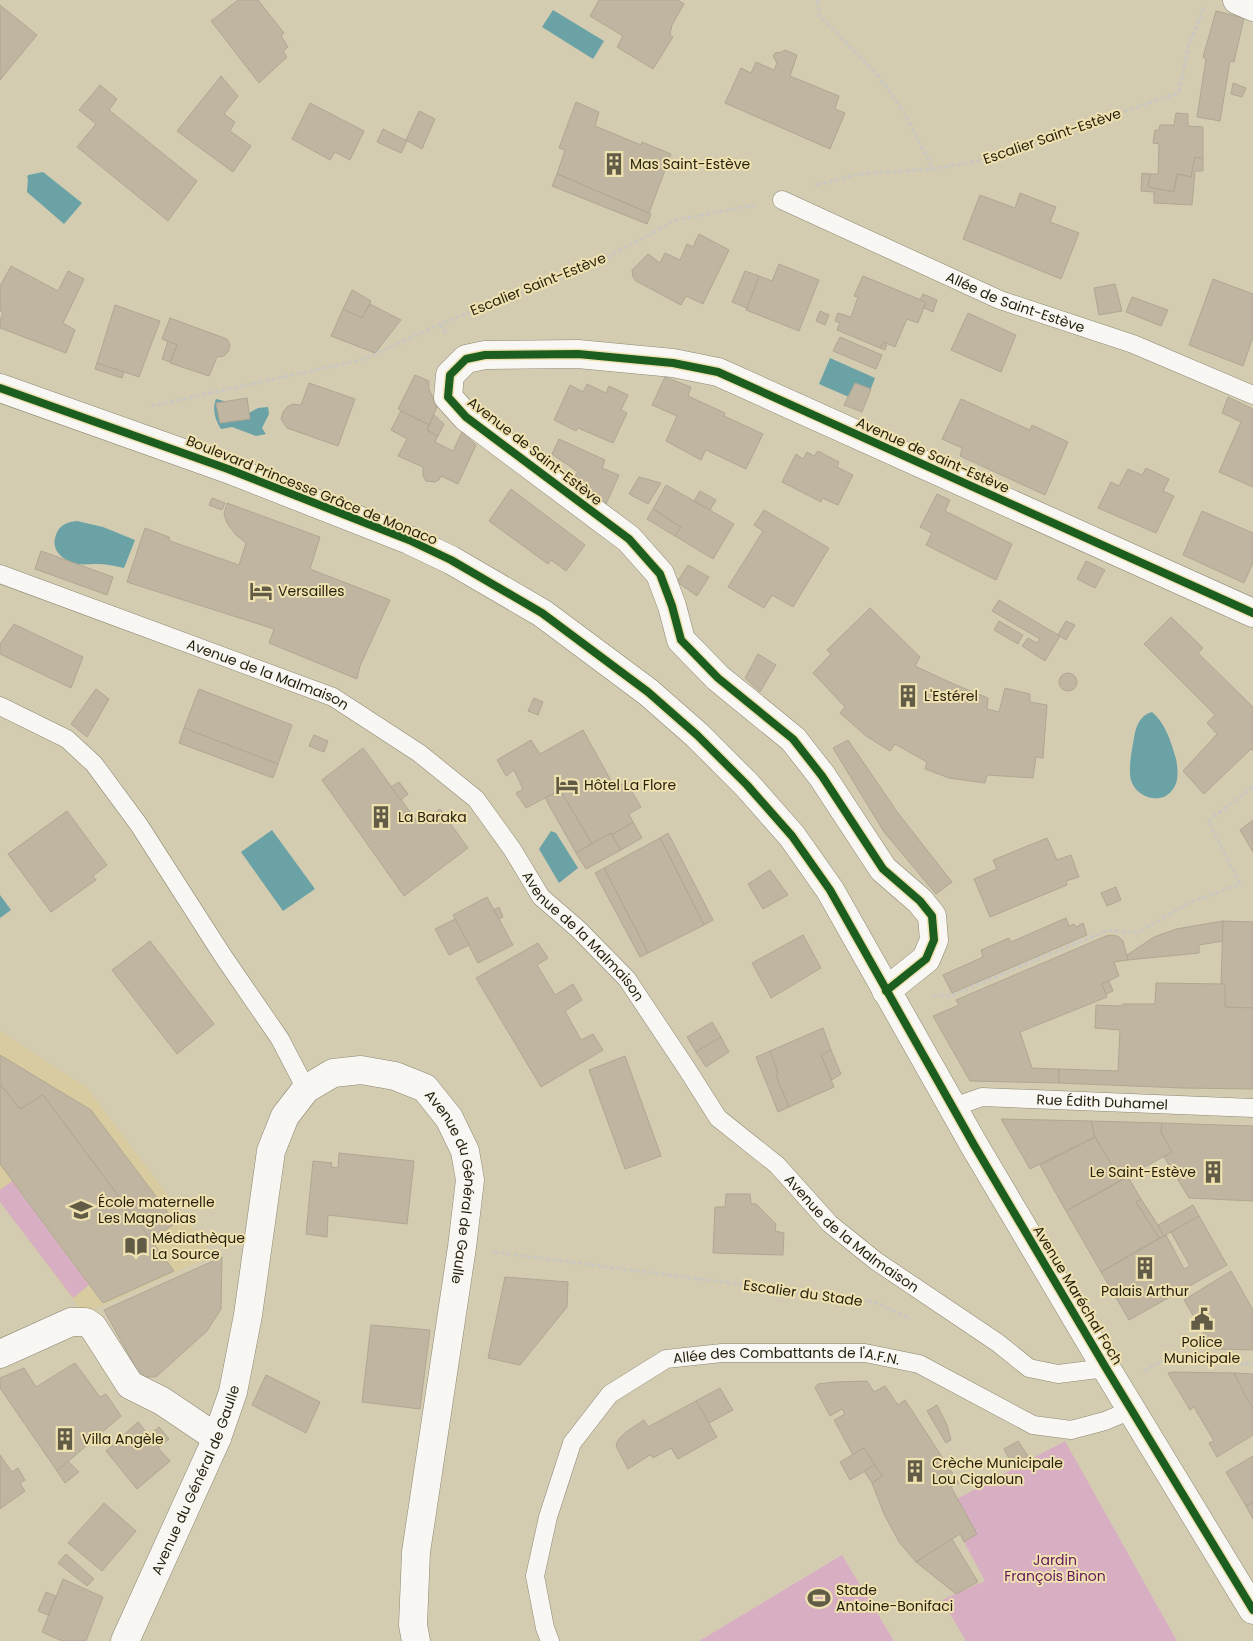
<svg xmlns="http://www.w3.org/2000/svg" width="1253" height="1641" font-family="Poppins,sans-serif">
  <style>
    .built { fill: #d8cba0 }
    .green { fill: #d8afc2 }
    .water { fill: #6aa2a6 }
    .building { fill: #bfb5a1; stroke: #b0a793 }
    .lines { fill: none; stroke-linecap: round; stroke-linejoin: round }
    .lane-casing { stroke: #8c8772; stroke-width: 19 }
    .street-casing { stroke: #8c8772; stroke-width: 29 }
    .secondary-casing { stroke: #8c8772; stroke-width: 29 }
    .path { stroke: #c9c7bf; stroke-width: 3; stroke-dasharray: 4 2.5; stroke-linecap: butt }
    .lane { stroke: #f9f7f3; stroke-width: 18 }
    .street { stroke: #f9f7f3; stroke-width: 28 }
    .secondary { stroke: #f9f7f3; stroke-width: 28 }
    .cycleway-casing { stroke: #efe1b0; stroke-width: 11 }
    .cycleway { stroke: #1b5e20; stroke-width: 8 }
    .labels { text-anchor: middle; stroke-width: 4; stroke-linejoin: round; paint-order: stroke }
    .street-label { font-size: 14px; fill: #251f0c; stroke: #efe1b0 }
    .poi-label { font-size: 14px; fill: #251f0c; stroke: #efe1b0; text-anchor: start }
    .park-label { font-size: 14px; fill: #65185c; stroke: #efe1b0 }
  </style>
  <rect width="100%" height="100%" fill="#d4ccb1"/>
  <!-- built -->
  <polygon class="built" points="0,1031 87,1088 213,1255 84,1314 0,1202"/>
  <!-- green -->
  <g class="green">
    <polygon points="12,1181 89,1285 73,1298 0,1202 0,1190"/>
    <polygon points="1065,1441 1177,1641 966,1641 942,1600 985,1581 964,1542 976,1534 957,1499"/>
    <polygon points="842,1555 894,1641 699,1641"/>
  </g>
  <!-- water -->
  <g class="water">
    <polygon points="553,10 604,41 593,59 542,27"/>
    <polygon points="43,172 82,203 64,224 27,192 28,179 27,177 28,175"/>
    <polygon points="830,358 875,378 865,404 819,384"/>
    <path d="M216 399 224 401 226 403 249 413 258 408 268 407 269 414 262 428 266 434 256 436 232 427 221 429C215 420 212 410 216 399Z"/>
    <path d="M77 521 103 527 135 540 124 568C115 566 106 564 97 564 91 564 84 565 78 564 63 561 50 550 56 535 59 525 67 522 77 521Z"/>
    <path d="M1152 712C1166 724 1171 742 1176 759 1178 768 1179 782 1173 789 1162 806 1136 798 1131 780 1128 769 1132 749 1134 738 1136 726 1140 715 1152 712Z"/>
    <polygon points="272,830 315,889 283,911 241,852"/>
    <polygon points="551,831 556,833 578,868 559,883 539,849"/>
    <polygon points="0,895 11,910 0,918"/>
  </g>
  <!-- building -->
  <g class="building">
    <polygon points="238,0 258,0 284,33 281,36 288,47 283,51 287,57 259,83 211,21"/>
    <polygon points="599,0 678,0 684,4 672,25 670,35 673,37 653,69 617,47 623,36 590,16"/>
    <polygon points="0,5 37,35 0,80"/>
    <polygon points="1216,11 1244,18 1234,62 1230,61 1220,121 1197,117 1206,59 1203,57"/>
    <polygon points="785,50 797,55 790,76 839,96 835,109 845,113 830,149 725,103 741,68 751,73 756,62 774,70 777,63 773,56 775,53 782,52"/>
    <polygon points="221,76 238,96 224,114 235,122 230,131 251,146 233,172 177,131"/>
    <polygon points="1233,83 1246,88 1242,97 1231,94"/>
    <polygon points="100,85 117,99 109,110 197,181 168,221 77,147 96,124 79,110"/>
    <polygon points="576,102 599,112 595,126 641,145 642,142 671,154 649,213 557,174 565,150 559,148"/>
    <polygon points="310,103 364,131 350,160 335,152 330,160 292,139"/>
    <polygon points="419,111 435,119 422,149 406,140"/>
    <polygon points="1176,113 1188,114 1188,126 1203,127 1203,159 1195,157 1191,177 1177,174 1174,192 1148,187 1150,174 1158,174 1159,144 1153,143 1155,130 1159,130 1160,125 1174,125"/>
    <polygon points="383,129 407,141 401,153 377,142"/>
    <polygon points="1195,157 1203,159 1203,171 1195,171 1192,205 1154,203 1154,192 1141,191 1142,173 1150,174 1148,187 1174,192 1177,174 1191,177"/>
    <polygon points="557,174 651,214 647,224 552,186"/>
    <polygon points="1020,193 1056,207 1050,222 1079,233 1061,279 963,239 980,195 1015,208"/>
    <polygon points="699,234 729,250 703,304 686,296 681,305 636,281 633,277 632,270 648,254 660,263 665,253 680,260 687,244 693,247"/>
    <polygon points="779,264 819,280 799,331 746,310 759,276 772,281"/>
    <polygon points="11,266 58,291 68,271 84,279 63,323 75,330 66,353 0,328 0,320 3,313 0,311 0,286"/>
    <polygon points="745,271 759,276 747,308 732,302"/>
    <polygon points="863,276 926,302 918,323 907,319 895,347 884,342 880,348 837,330 840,323 835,321 838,313 851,317 858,297 854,296"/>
    <polygon points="1213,279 1253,294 1253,337 1243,366 1189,345"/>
    <polygon points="1115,284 1122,311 1099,315 1094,288"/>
    <polygon points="352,290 371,301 362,318 343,309"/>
    <polygon points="923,294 937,300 933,312 924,308 926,302 920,300"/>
    <polygon points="1132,297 1168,310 1161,326 1126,312"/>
    <polygon points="370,304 401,320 375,353 331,336 343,309 362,318"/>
    <polygon points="115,305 160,321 139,377 97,363"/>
    <polygon points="820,311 829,315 825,325 816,321"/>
    <polygon points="968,313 1016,335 1001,372 951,350"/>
    <polygon points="170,318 227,339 230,345 228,352 224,356 217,357 209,376 170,363 177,345 162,339"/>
    <polygon points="840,337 882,355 876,369 833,351"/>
    <polygon points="168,341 177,345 170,362 162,359"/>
    <polygon points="884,342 887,343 885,350 880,348"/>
    <polygon points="97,363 124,372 122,378 95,369"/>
    <polygon points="415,375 429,381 429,389 437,407 429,425 398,409"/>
    <polygon points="665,377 691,387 688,396 725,413 724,416 763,434 746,469 706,450 701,460 666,441 677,416 652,405"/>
    <polygon points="309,383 355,399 338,446 287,428 281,419 283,412 287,407 293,404 301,405"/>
    <polygon points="855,383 871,389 862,412 844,405"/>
    <polygon points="587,384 606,393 609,386 628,395 621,410 627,413 613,443 578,428 576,431 554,420 570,385 583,392"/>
    <polygon points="1228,397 1253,409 1253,487 1219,472 1241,422 1222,413"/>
    <polygon points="247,398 250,419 220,423 216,403"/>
    <polygon points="961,399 1030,430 1032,425 1068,442 1045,495 960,456 962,448 942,439"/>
    <polygon points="401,411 429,425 427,430 438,436 435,442 453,451 462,432 476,445 458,484 441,476 439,480 435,482 426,481 423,476 423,467 398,456 407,439 391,430"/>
    <polygon points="434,415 444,424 438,436 427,430"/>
    <polygon points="559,439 605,460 602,468 619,475 606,504 572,479 578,472 552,454"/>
    <polygon points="818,451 839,462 837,467 853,475 838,505 822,498 821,502 782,482 796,454 803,459 807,452 814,456"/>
    <polygon points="1146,468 1169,479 1163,491 1174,496 1156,533 1098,508 1111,482 1119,486 1128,469 1142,475"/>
    <polygon points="639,477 661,483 648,504 629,494"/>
    <polygon points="666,485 734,524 713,559 675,536 681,527 653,509"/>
    <polygon points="511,489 585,545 566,571 551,560 548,564 489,521"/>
    <polygon points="700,491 716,500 710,510 694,501"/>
    <polygon points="937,494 950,500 945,511 1012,544 996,580 926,545 932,533 920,527"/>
    <polygon points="212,498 225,503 222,510 209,505"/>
    <polygon points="227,503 320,537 310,569 390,600 360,666 357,679 269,643 274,629 127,582 145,528 169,537 170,541 239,565 246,543 236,535 227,523 224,514"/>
    <polygon points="653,509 681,527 675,536 647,519"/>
    <polygon points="764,510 829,548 793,607 772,595 764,608 728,587 763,531 754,525"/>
    <polygon points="1202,511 1253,533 1253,563 1244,583 1183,555"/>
    <polygon points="41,551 113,577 107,595 35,569"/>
    <polygon points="1086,561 1105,570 1095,588 1077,579"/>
    <polygon points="688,565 709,577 697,596 677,582"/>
    <polygon points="999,600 1060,636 1045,661 1022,646 1028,638 1037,643 1040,639 992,611"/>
    <polygon points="870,608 920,657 915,666 956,685 988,698 987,709 999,712 1005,688 1030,694 1030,702 1047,705 1043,758 1036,757 1033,778 987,775 985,783 949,778 925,769 927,762 895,744 890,751 866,736 840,713 845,707 813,673 831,654 827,650"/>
    <polygon points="1171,617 1203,648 1198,653 1253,707 1253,750 1251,749 1204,794 1183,771 1217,734 1207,723 1215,715 1144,644"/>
    <polygon points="999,621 1023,635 1018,644 994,630"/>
    <polygon points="1066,621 1075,625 1066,640 1058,635"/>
    <polygon points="14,624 83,657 71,688 0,654 0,644"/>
    <polygon points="758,654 776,665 760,692 745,678"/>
    <circle cx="1068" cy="682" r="9"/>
    <polygon points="96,689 109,699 87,737 71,724"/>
    <polygon points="199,689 292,725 278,764 184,728"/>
    <polygon points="534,698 543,702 538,715 528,711"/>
    <polygon points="184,728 278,764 273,778 179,743"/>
    <polygon points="583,730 615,788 626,782 641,807 629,814 633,822 612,835 611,833 592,844 560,790 526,808 516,793 523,789 514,770 506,776 497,760 531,740 540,754"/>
    <polygon points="314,735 328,741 324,752 309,746"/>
    <polygon points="848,740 898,813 952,882 936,894 884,832 833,748"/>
    <polygon points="363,748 419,824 440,809 468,848 404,896 322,780"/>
    <polygon points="399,782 408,794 401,800 391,787"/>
    <polygon points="560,790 592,844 576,853 545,798"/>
    <polygon points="67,811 107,865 93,876 96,880 51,912 8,854"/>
    <polygon points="1253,820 1253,852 1240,830"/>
    <polygon points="633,822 642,838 621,850 612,835"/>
    <polygon points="611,833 621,850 586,869 576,853"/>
    <polygon points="668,833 713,920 704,925 660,838"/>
    <polygon points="660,838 704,925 648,953 604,868"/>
    <polygon points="1047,838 1057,860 1071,855 1079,877 1066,881 1067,885 990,917 974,879 997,869 993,860"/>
    <polygon points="604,868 648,953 640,957 595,873"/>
    <polygon points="770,870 788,895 763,909 748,884"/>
    <polygon points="1116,887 1121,900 1107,906 1101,893"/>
    <polygon points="487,897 513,945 478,963 453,915"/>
    <polygon points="499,907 503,917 499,919 494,910"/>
    <polygon points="1066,918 1069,926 1074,924 1076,927 1083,923 1087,935 952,993 943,975 983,957 981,950 1009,938 1011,942"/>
    <polygon points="455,919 469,945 449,955 435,929"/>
    <polygon points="1223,921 1223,941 1199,945 1199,953 1128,960 1127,955 1154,937 1176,929"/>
    <polygon points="1223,921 1253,922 1253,1008 1225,1007 1225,984 1221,984"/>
    <polygon points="803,935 821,968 771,998 752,963"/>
    <polygon points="1114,935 1119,937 1123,941 1128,960 1114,962 1119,976 1102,984 1107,997 1020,1032 1032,1068 1059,1069 1059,1083 970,1081 933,1016 959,1005 956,1000 1106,936"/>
    <polygon points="150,941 214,1024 177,1054 112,970"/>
    <polygon points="538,943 548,958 537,965 555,995 573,984 582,1000 565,1011 581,1040 593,1034 603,1050 541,1087 476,978"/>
    <polygon points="1109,981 1113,991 1106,994 1102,984"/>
    <polygon points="1156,983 1225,984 1225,1007 1253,1008 1253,1089 1182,1088 1059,1083 1059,1069 1118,1071 1120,1030 1095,1028 1096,1005 1122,1006 1123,1004 1155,1004"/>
    <polygon points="712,1022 721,1037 696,1052 687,1037"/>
    <polygon points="823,1028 831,1050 821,1055 834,1087 789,1107 776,1076 778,1073 770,1051"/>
    <polygon points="721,1037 729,1052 706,1067 696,1052"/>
    <polygon points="831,1050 841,1074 832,1080 821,1055"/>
    <polygon points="770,1051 778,1073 776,1076 789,1107 778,1112 756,1057"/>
    <polygon points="0,1055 91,1110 176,1223 151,1240 43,1095 20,1109 0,1084"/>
    <polygon points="625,1056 661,1156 625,1169 589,1070"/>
    <polygon points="0,1084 20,1109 43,1095 174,1271 103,1303 0,1164"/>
    <polygon points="1001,1119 1091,1121 1095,1137 1030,1169"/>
    <polygon points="1091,1121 1162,1123 1161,1132 1172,1152 1121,1180 1095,1137"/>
    <polygon points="1162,1123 1253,1126 1253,1201 1189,1198 1164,1157 1172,1152 1161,1132"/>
    <polygon points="1095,1137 1121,1180 1066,1211 1040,1165"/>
    <polygon points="339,1153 414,1161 407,1224 328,1215 327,1237 306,1234 313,1161 332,1163 331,1167 338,1168"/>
    <polygon points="1128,1177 1141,1199 1136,1202 1159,1238 1101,1272 1066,1211"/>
    <polygon points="726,1194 750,1194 751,1204 756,1204 776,1224 775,1231 784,1233 783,1255 713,1253 715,1207 725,1207"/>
    <polygon points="1141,1199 1158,1225 1164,1236 1159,1238 1136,1202"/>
    <polygon points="1193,1205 1199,1216 1164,1236 1158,1225"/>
    <polygon points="1199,1216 1227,1265 1129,1320 1101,1272 1166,1235 1184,1269 1190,1266 1171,1232"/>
    <polygon points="222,1257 221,1309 207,1331 156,1377 146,1377 137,1370 104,1310"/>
    <polygon points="1231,1271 1253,1310 1253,1350 1216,1349 1210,1344 1184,1300"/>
    <polygon points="505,1277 568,1282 567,1307 520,1365 488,1358"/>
    <polygon points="371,1325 430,1330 420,1409 362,1402"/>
    <polygon points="75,1363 100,1397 106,1394 121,1416 57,1471 0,1388 0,1378 24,1368 36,1387"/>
    <polygon points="1173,1372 1234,1373 1253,1408 1253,1435 1217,1457 1209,1443 1214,1441 1194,1407 1190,1410 1168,1373"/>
    <polygon points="1234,1373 1253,1374 1253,1408 1246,1397"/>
    <polygon points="266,1375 320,1402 306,1433 252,1405"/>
    <polygon points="867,1381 874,1392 885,1386 898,1405 905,1400 959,1483 951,1487 977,1534 964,1542 960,1534 916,1562 899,1542 884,1514 872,1483 882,1476 864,1448 853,1455 834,1420 845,1414 842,1409 830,1416 815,1388 818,1384 834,1382"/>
    <polygon points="720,1388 733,1410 709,1423 696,1401"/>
    <polygon points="696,1401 717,1437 678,1459 671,1448 653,1458 650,1455 628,1469 616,1446 618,1440 626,1432 644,1420 648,1427"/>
    <polygon points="937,1405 947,1425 951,1440 946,1443 927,1411"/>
    <polygon points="138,1422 149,1435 159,1427 169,1439 158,1448 170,1461 137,1489 106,1451"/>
    <polygon points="1018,1441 1028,1456 1012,1464 1004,1449"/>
    <polygon points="864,1448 875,1465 850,1480 840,1462"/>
    <polygon points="0,1455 12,1472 18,1468 25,1480 20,1483 25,1491 0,1509"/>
    <polygon points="1253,1456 1253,1502 1246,1506 1226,1472"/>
    <polygon points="68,1461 79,1472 65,1483 57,1471"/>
    <polygon points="875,1465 882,1476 872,1483 864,1471"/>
    <polygon points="1253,1502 1253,1519 1246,1506"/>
    <polygon points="104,1503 136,1531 102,1571 68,1543"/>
    <polygon points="952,1539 978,1582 956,1594 916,1562"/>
    <polygon points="66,1554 94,1579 87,1586 58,1563"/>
    <polygon points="63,1579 103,1597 86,1641 62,1641 42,1632"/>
    <polygon points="46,1592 56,1596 48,1615 38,1611"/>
  </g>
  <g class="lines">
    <defs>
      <g id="lane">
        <path id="s1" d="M782 200 1000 300 1133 344 1253 395"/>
        <path id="s2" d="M0 574 333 697 419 753 476 799 512 849 541 897 578 929 627 979 687 1069 718 1118 777 1165 830 1224 876 1261 998 1343 1029 1368 1058 1374 1106 1368"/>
        <polyline points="0,706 67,739 94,764 139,825 223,956 280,1039 306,1089"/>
        <path id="s3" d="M954 1107 982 1097 1253 1108"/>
        <path id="s4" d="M550 1641 545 1628 535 1576 548 1517 572 1443 610 1394 666 1359 722 1353H865L919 1364 1033 1425 1071 1430 1105 1421 1131 1410"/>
      </g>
      <g id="street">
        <polyline points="1237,0 1253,7"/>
        <polyline points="886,991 926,959 934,940 932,916 920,901 883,869 822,776 793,739 718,678 681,640 672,606 660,574 629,539 466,417 448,397 450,375 466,359 485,355 578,354 673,363 718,372 1253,613"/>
        <polyline points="0,1354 71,1322 86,1322 93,1327 130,1385 162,1401 217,1438"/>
        <path id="s5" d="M125 1641 217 1438 233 1392 248 1315 271 1151 285 1116 306 1089 333 1073 361 1070 395 1076 425 1088 449 1118 465 1151 470 1180 462 1247 416 1552 413 1625 416 1641"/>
      </g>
      <polyline id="secondary" points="0,388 228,469 409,540 451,560 542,613 648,692 697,735 747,785 792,836 830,890 974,1145 1106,1368 1253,1610"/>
    </defs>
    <!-- lane casing -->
    <use href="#lane" class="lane-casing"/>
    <!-- street casing -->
    <use href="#street" class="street-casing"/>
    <!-- secondary casing -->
    <use href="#secondary" class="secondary-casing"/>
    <!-- path -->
    <g class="path">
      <polyline points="818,0 819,15 877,74 904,112 933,169"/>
      <polyline points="816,185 858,174 933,169 989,159 1054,135 1179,93 1188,47 1205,5"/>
      <polyline points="440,324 447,333"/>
      <polyline points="151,406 365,359 440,324 587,268 676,220 755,205"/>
      <polyline points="933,995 950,996 1108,930 1137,933 1189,903 1240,884 1208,821 1253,787"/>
      <polyline points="494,1252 874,1302 910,1319"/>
      <polyline points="1144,1371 1162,1361 1253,1364"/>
    </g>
    <!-- lane -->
    <use href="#lane" class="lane"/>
    <!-- street -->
    <use href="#street" class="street"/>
    <!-- secondary -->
    <use href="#secondary" class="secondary"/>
    <defs>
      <g id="cycleway">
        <polyline points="0,388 228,469 409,540 451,560 542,613 648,692 697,735 747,785 792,836 830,890 974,1145 1106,1368 1253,1610"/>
        <polyline points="886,991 926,959 934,940 932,916 920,901 883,869 822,776 793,739 718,678 681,640 672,606 660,574 629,539 466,417 448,397 450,375 466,359 485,355 578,354 673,363 718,372 1253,613"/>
      </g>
    </defs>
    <!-- cycleway casing -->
    <use href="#cycleway" class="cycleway-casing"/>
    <!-- cycleway -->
    <use href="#cycleway" class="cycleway"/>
  </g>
  <!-- icons -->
  <defs>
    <symbol id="building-bare" viewBox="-9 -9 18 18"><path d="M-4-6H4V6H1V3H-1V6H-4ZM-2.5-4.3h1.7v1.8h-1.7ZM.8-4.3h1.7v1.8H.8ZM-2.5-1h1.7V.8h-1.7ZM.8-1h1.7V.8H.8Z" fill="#625c46" stroke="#efe1b0" stroke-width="2.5" paint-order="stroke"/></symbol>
    <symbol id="hotel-bare" viewBox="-9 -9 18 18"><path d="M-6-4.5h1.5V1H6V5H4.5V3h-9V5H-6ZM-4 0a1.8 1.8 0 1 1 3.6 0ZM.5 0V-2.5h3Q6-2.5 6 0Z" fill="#625c46" stroke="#efe1b0" stroke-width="2.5" paint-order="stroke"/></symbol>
    <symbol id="school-bare" viewBox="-9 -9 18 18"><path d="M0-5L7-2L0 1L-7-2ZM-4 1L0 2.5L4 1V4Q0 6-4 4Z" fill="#625c46" stroke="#efe1b0" stroke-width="2.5" paint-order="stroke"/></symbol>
    <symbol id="library-bare" viewBox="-9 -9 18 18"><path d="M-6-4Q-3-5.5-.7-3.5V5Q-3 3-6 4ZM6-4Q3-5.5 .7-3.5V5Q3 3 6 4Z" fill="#625c46" stroke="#efe1b0" stroke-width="2.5" paint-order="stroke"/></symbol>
    <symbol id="civic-bare" viewBox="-9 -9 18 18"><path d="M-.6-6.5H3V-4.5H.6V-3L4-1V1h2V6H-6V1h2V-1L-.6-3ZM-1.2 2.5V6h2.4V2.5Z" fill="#625c46" stroke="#efe1b0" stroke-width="2.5" paint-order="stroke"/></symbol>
    <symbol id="stadium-bare" viewBox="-9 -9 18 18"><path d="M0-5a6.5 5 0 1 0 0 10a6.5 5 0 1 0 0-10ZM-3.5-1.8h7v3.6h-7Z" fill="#625c46" stroke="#efe1b0" stroke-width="2.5" paint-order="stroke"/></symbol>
  </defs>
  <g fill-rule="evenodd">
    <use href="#building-bare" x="598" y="148" width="32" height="32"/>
    <use href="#hotel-bare" x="245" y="575" width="32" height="32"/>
    <use href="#building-bare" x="892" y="680" width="32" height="32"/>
    <use href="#hotel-bare" x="551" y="769" width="32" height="32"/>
    <use href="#building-bare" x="365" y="801" width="32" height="32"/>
    <use href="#building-bare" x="1197" y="1156" width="32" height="32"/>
    <use href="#school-bare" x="65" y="1194" width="32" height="32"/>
    <use href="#library-bare" x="120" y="1230" width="32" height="32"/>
    <use href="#building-bare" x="1129" y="1252" width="32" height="32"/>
    <use href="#civic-bare" x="1186" y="1303" width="32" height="32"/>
    <use href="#building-bare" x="49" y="1423" width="32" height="32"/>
    <use href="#building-bare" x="899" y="1455" width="32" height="32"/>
    <use href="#stadium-bare" x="803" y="1582" width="32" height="32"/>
  </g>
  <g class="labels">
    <!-- street labels -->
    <g class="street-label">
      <text transform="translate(1052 136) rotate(-19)" y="5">Escalier Saint-Estève</text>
      <text transform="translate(538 284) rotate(-22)" y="5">Escalier Saint-Estève</text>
      <text dy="5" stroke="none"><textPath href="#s1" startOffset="255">Allée de Saint-Estève</textPath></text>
      <text transform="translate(535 451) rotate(38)" y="5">Avenue de Saint-Estève</text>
      <text transform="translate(933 455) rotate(24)" y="5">Avenue de Saint-Estève</text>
      <text transform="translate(312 490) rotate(22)" y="5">Boulevard Princesse Grâce de Monaco</text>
      <text dy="5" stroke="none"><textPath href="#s2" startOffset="286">Avenue de la Malmaison</textPath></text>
      <text dy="5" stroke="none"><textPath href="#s2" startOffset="706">Avenue de la Malmaison</textPath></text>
      <text dy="5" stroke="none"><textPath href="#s3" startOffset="150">Rue Édith Duhamel</textPath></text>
      <text dy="5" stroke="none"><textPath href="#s5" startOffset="821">Avenue du Général de Gaulle</textPath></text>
      <text dy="5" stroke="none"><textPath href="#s2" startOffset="1111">Avenue de la Malmaison</textPath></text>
      <text transform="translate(803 1293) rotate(8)" y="5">Escalier du Stade</text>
      <text transform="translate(1078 1295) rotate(59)" y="5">Avenue Maréchal Foch</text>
      <text dy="5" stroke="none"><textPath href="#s4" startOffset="454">Allée des Combattants de l'A.F.N.</textPath></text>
      <text dy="5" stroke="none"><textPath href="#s5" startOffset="176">Avenue du Général de Gaulle</textPath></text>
    </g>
    <!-- poi labels -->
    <g class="poi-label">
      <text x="630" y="169">Mas Saint-Estève</text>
      <text x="278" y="596">Versailles</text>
      <text x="924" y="701">L'Estérel</text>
      <text x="584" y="790">Hôtel La Flore</text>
      <text x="398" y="822">La Baraka</text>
      <text x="1196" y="1177" text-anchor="end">Le Saint-Estève</text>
      <text x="98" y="1207">École maternelle<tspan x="98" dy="16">Les Magnolias</tspan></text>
      <text x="152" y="1243">Médiathèque<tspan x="152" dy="16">La Source</tspan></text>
      <text x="1145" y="1296" text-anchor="middle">Palais Arthur</text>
      <text x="1202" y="1347" text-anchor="middle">Police<tspan x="1202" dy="16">Municipale</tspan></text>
      <text x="82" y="1444">Villa Angèle</text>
      <text x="932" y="1468">Crèche Municipale<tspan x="932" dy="16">Lou Cigaloun</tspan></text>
      <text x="836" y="1595">Stade<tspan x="836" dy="16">Antoine-Bonifaci</tspan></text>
    </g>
    <!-- park labels -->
    <g class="park-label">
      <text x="1055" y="1565">Jardin<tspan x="1055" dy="16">François Binon</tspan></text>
    </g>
  </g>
</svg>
